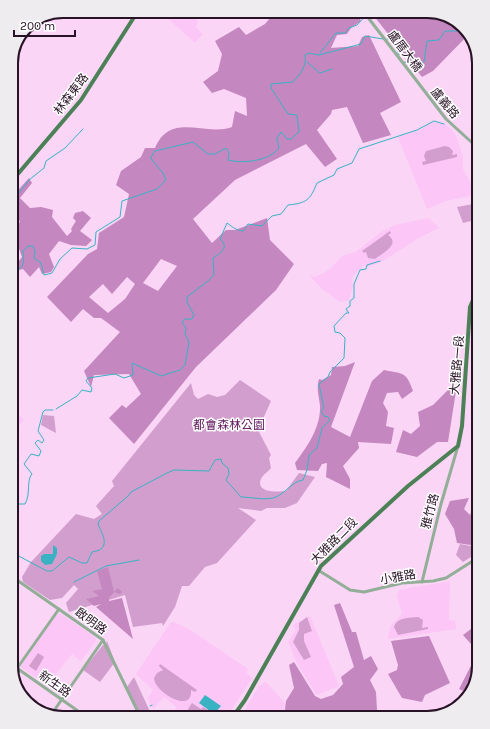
<svg xmlns="http://www.w3.org/2000/svg" width="490" height="729" font-family="Karla,'Noto Sans TC',sans-serif">
  <style>
    .built { fill: #fcc6f7 }
    .green { fill: #d29ecd }
    .forest { fill: #c587bf; fill-rule: evenodd }
    .water { fill: #39b2c4 }
    .lines { fill: none; stroke-linecap: round; stroke-linejoin: round }
    .stream { stroke: #39b2c4; stroke-width: 1 }
    .minor { stroke: #92ae97; stroke-width: 3 }
    .major { stroke: #4c8057; stroke-width: 4 }
    .labels { text-anchor: middle; stroke-width: 3; stroke-linejoin: round; paint-order: stroke }
    .street-label { font-size: 12px; fill: #281226; stroke: #fff }
    .park-label { font-size: 12px; fill: #61175e; stroke: #fff }
    .rim { fill: none; stroke: #281226; stroke-width: 2 }
  </style>
  <rect width="100%" height="100%" fill="#fad5f6"/>
  <!-- built -->
  <g class="built">
    <polygon points="160,11 183,11 198,21 196,27 203,34 195,43"/>
    <polygon points="431,122 445,124 452,130 457,138 463,157 463,169 475,192 474,195 446,201 427,209 398,137 422,129"/>
    <polygon points="428,218 439,228 417,239 381,262 367,267 364,265 352,277 353,286 349,300 340,302 321,288 309,275 315,277 329,270 342,256 356,252 381,232 395,225"/>
    <polygon points="11,409 24,419 11,436"/>
    <polygon points="450,581 449,620 455,621 456,629 388,639 390,627 402,614 397,596 399,590"/>
    <polygon points="61,614 95,637 96,641 81,661 72,654 47,685 22,668 21,666 56,615"/>
    <polygon points="310,616 339,686 317,695 299,667 288,642 296,630 293,625"/>
    <polygon points="171,622 174,622 189,629 248,669 246,672 252,678 226,718 168,718 177,707 165,698 165,696 153,709 148,698 153,690 136,674"/>
    <polygon points="265,681 285,703 283,718 256,718 245,710 259,686 262,685"/>
  </g>
  <!-- green -->
  <g class="green">
    <polygon points="445,146 449,147 453,151 452,155 457,154 457,157 423,165 422,162 426,161 424,156 426,151"/>
    <polygon points="479,203 479,219 463,223 457,207"/>
    <path d="M390 231 391 233 388 235C401 244 383 253 375 259L368 258 366 252 364 253 362 251Z"/>
    <path d="M240 380 271 401 258 430 271 455 269 458 271 468C269 471 264 474 262 477 253 493 277 492 286 491L299 473 315 477 297 503 285 508H267L261 511 238 508 256 520 217 563 205 567 189 586H182L175 607 163 626 162 623 133 627 125 595 69 612 66 603 78 589 74 585 62 598 50 600 23 582 22 577 31 562 76 514 94 519 102 514 96 506 114 486 112 481 191 383 194 395 198 399 208 394 217 397 225 395Z"/>
    <polygon points="43,415 54,416 56,433 41,425"/>
    <polygon points="479,543 479,552 463,562 456,555 460,544 471,546"/>
    <polygon points="307,617 312,631 304,634 304,641 311,657 304,660 293,642 299,630 299,623"/>
    <path d="M418 617 423 620 422 628 428 627V629L398 635 394 627C397 617 409 618 418 617Z"/>
    <polygon points="107,641 115,662 100,682 83,670 103,645 106,645"/>
    <polygon points="38,653 44,657 36,671 29,666"/>
    <path d="M160 664 197 690 195 692 191 690C193 715 154 692 154 678L157 673 163 670 159 666Z"/>
    <polygon points="134,677 153,718 142,718 127,687"/>
    <polygon points="192,703 201,709 203,707 214,714 211,718 199,718 187,711"/>
  </g>
  <!-- forest -->
  <g class="forest">
    <path d="M276 11H355L361 21 351 28 347 34 337 35 331 48 358 46 362 37 369 35 401 102 380 113 391 135 363 143 347 107 332 110 331 114 317 130 337 159 325 167 306 144 235 180 193 219 212 243 226 230H235L267 218 270 240 294 264 276 290 196 367 134 444 109 418 122 405 126 408 141 394 129 374 94 375 91 387 84 371 120 332 101 318H94L83 309 71 322 47 297 88 254 97 249 99 233 124 217 129 194 116 185 121 171 141 157 145 148H155C171 111 204 137 232 127L235 111 247 116 246 98 224 89 212 93 203 82 218 71 222 54 215 41 239 27 246 35 265 24ZM161 259 177 266 158 291 143 283ZM127 277 135 284 125 299 108 313 89 297 103 284 112 294Z"/>
    <polygon points="370,11 402,11 403,14 409,13 408,11 430,11 456,20 469,34 433,71 422,77"/>
    <polygon points="29,178 32,183 20,198 30,208 41,207 53,210 52,217 67,236 72,231 71,229 76,221 73,218 75,213 83,211 91,218 80,231 92,240 86,246 71,245 59,241 49,254 54,267 51,272 42,274 39,267 30,277 23,269 19,270 14,267 22,257 14,235 20,221 11,216 11,198"/>
    <path d="M355 362 331 427 350 437 372 381 384 370C403 374 406 371 413 391L402 399 398 392 387 393 383 403 388 412 386 426 394 428 391 444 358 442 359 448 343 466 350 479V489L326 477 327 463 322 464 318 471 297 470 295 463C307 447 321 427 320 406 319 396 316 389 319 379L322 380 331 375 332 367 345 366Z"/>
    <polygon points="449,389 456,391 448,442 437,442 417,457 396,452 403,430 411,434 420,426 418,412 433,405"/>
    <polygon points="478,496 479,542 471,545 457,543 454,529 445,514 450,501 469,498 464,509 470,515"/>
    <polygon points="108,567 114,592 118,588 122,592 120,594 114,592 109,598 109,601 122,598 133,639 96,607 101,604 94,606 86,599 99,596 92,591 102,589 97,571"/>
    <polygon points="340,603 352,632 356,632 364,660 371,656 378,669 370,680 376,692 377,710 371,715 370,718 284,718 286,701 294,688 289,665 294,662 315,696 321,699 333,695 343,684 341,677 354,667 334,605"/>
    <polygon points="479,623 479,666 470,694 459,689 478,652 463,635"/>
    <polygon points="429,636 450,683 425,695 422,702 402,698 388,674 397,670 398,665 391,641"/>
  </g>
  <!-- water -->
  <g class="water">
    <polygon points="53,545 57,548 57,554 52,564 45,565 41,561 41,556 44,554 53,554"/>
    <polygon points="205,695 221,706 214,714 199,703"/>
  </g>
  <g class="lines">
    <!-- stream -->
    <g class="stream">
      <polyline points="387,39 397,38 403,40 397,49 399,55"/>
      <polyline points="320,53 336,33 345,33 349,28 357,25 370,11"/>
      <polyline points="307,62 320,73 332,69"/>
      <polyline points="404,62 421,66 424,62 427,41 439,40 445,31 457,31 455,20 444,22 443,18 445,16"/>
      <polyline points="11,203 29,180 44,168 46,161 65,148 83,129"/>
      <path d="M11 267 18 270C26 265 23 259 23 251L28 246H33L35 251 34 258 41 263 44 275 52 273 60 259 72 248 87 249 95 245 96 232 120 217 122 201 157 189 166 180 163 173 152 160 151 157 155 151 193 142 208 154H215L226 148 229 153 228 160C243 164 269 161 279 148L277 138 281 132 287 139H291L299 132 297 115 288 114 271 88V84L293 82C300 74 307 67 305 55L309 53 319 55 361 44 365 36 383 39"/>
      <path d="M56 409 77 396 82 390 91 392 92 388 86 381 88 378 115 374 124 378 133 375 132 363 161 376 180 370 185 365 189 342 185 334 186 328 182 322 185 319H192L194 315 187 302V297L208 281 214 275 213 258C220 253 230 248 220 239L227 223C233 227 235 230 243 231L248 224 262 226 272 216 281 214 288 205C307 203 310 200 317 183L334 175 337 169 352 163 359 149 417 130 434 121 444 124"/>
      <path d="M11 508 15 504H25C31 494 26 481 32 474L24 464 31 454 39 456 41 451 35 443 38 440 42 443 44 440 38 431 43 412 45 410H53"/>
      <path d="M11 552 47 571H52L69 557 82 563H87L92 552C95 551 99 551 101 549 109 543 100 530 98 524L99 521 128 496 131 492 167 473 174 470 209 471 215 460 221 459 222 463 228 468 229 474 226 480 241 497C251 497 267 501 276 497 287 492 291 482 303 480L307 470 309 455 317 448 322 428 330 420 328 417 324 416 321 411 324 408 319 384 328 377 330 372 344 358 345 338 340 333 335 332 334 326 346 313H349L346 309 350 306V301L354 298V284L360 270 366 269 367 265 380 261"/>
      <polyline points="74,582 106,566 139,560"/>
      <polyline points="150,706 152,705"/>
      <polyline points="213,718 214,716 216,718"/>
      <polyline points="223,718 228,711"/>
    </g>
    <!-- minor -->
    <g class="minor">
      <polyline points="363,11 446,119 479,149"/>
      <polyline points="318,570 350,590 364,592 402,583 433,581 446,578 479,557"/>
      <polyline points="17,580 103,640 141,718"/>
      <polyline points="422,582 441,504 458,446"/>
      <polyline points="11,664 88,718"/>
      <polyline points="13,674 59,609"/>
      <polyline points="51,715 103,640"/>
    </g>
    <!-- major -->
    <g class="major">
      <polyline points="11,182 81,100 138,11"/>
      <polyline points="232,718 245,700 321,566 408,486 458,446 462,426 470,307 479,286"/>
    </g>
  </g>
  <g class="labels">
    <!-- street labels -->
    <g class="street-label">
      <text transform="translate(405 51) rotate(53)" y="4">盧厝大橋</text>
      <text transform="translate(71 94) rotate(-53)" y="4">林森東路</text>
      <text transform="translate(445 103) rotate(50)" y="4">盧義路</text>
      <text transform="translate(457 365) rotate(-85)" y="4">大雅路一段</text>
      <text transform="translate(430 511) rotate(-75)" y="4">雅竹路</text>
      <text transform="translate(334 541) rotate(-45)" y="4">大雅路二段</text>
      <text transform="translate(398 577) rotate(-10)" y="4">小雅路</text>
      <text transform="translate(91 621) rotate(36)" y="4">啟明路</text>
      <text transform="translate(55 684) rotate(35)" y="4">新生路</text>
    </g>
    <!-- park labels -->
    <g class="park-label">
      <text x="229" y="429">都會森林公園</text>
    </g>
  </g>
  <!-- crop -->
  <path d="M0 0H490V729H0ZM63 18H427A45 45 0 0 1 472 63V666A45 45 0 0 1 427 711H63A45 45 0 0 1 18 666V63A45 45 0 0 1 63 18Z" fill="#eeecee" fill-rule="evenodd"/>
  <path class="rim" d="M63 18H427A45 45 0 0 1 472 63V666A45 45 0 0 1 427 711H63A45 45 0 0 1 18 666V63A45 45 0 0 1 63 18Z"/>
  <!-- scale -->
  <path d="M14 30v6h61v-6" fill="none" stroke="#281226" stroke-width="2"/>
  <text x="20" y="30" font-size="12" fill="#281226" stroke="#ffffff" stroke-width="3" paint-order="stroke">200 m</text>
</svg>
